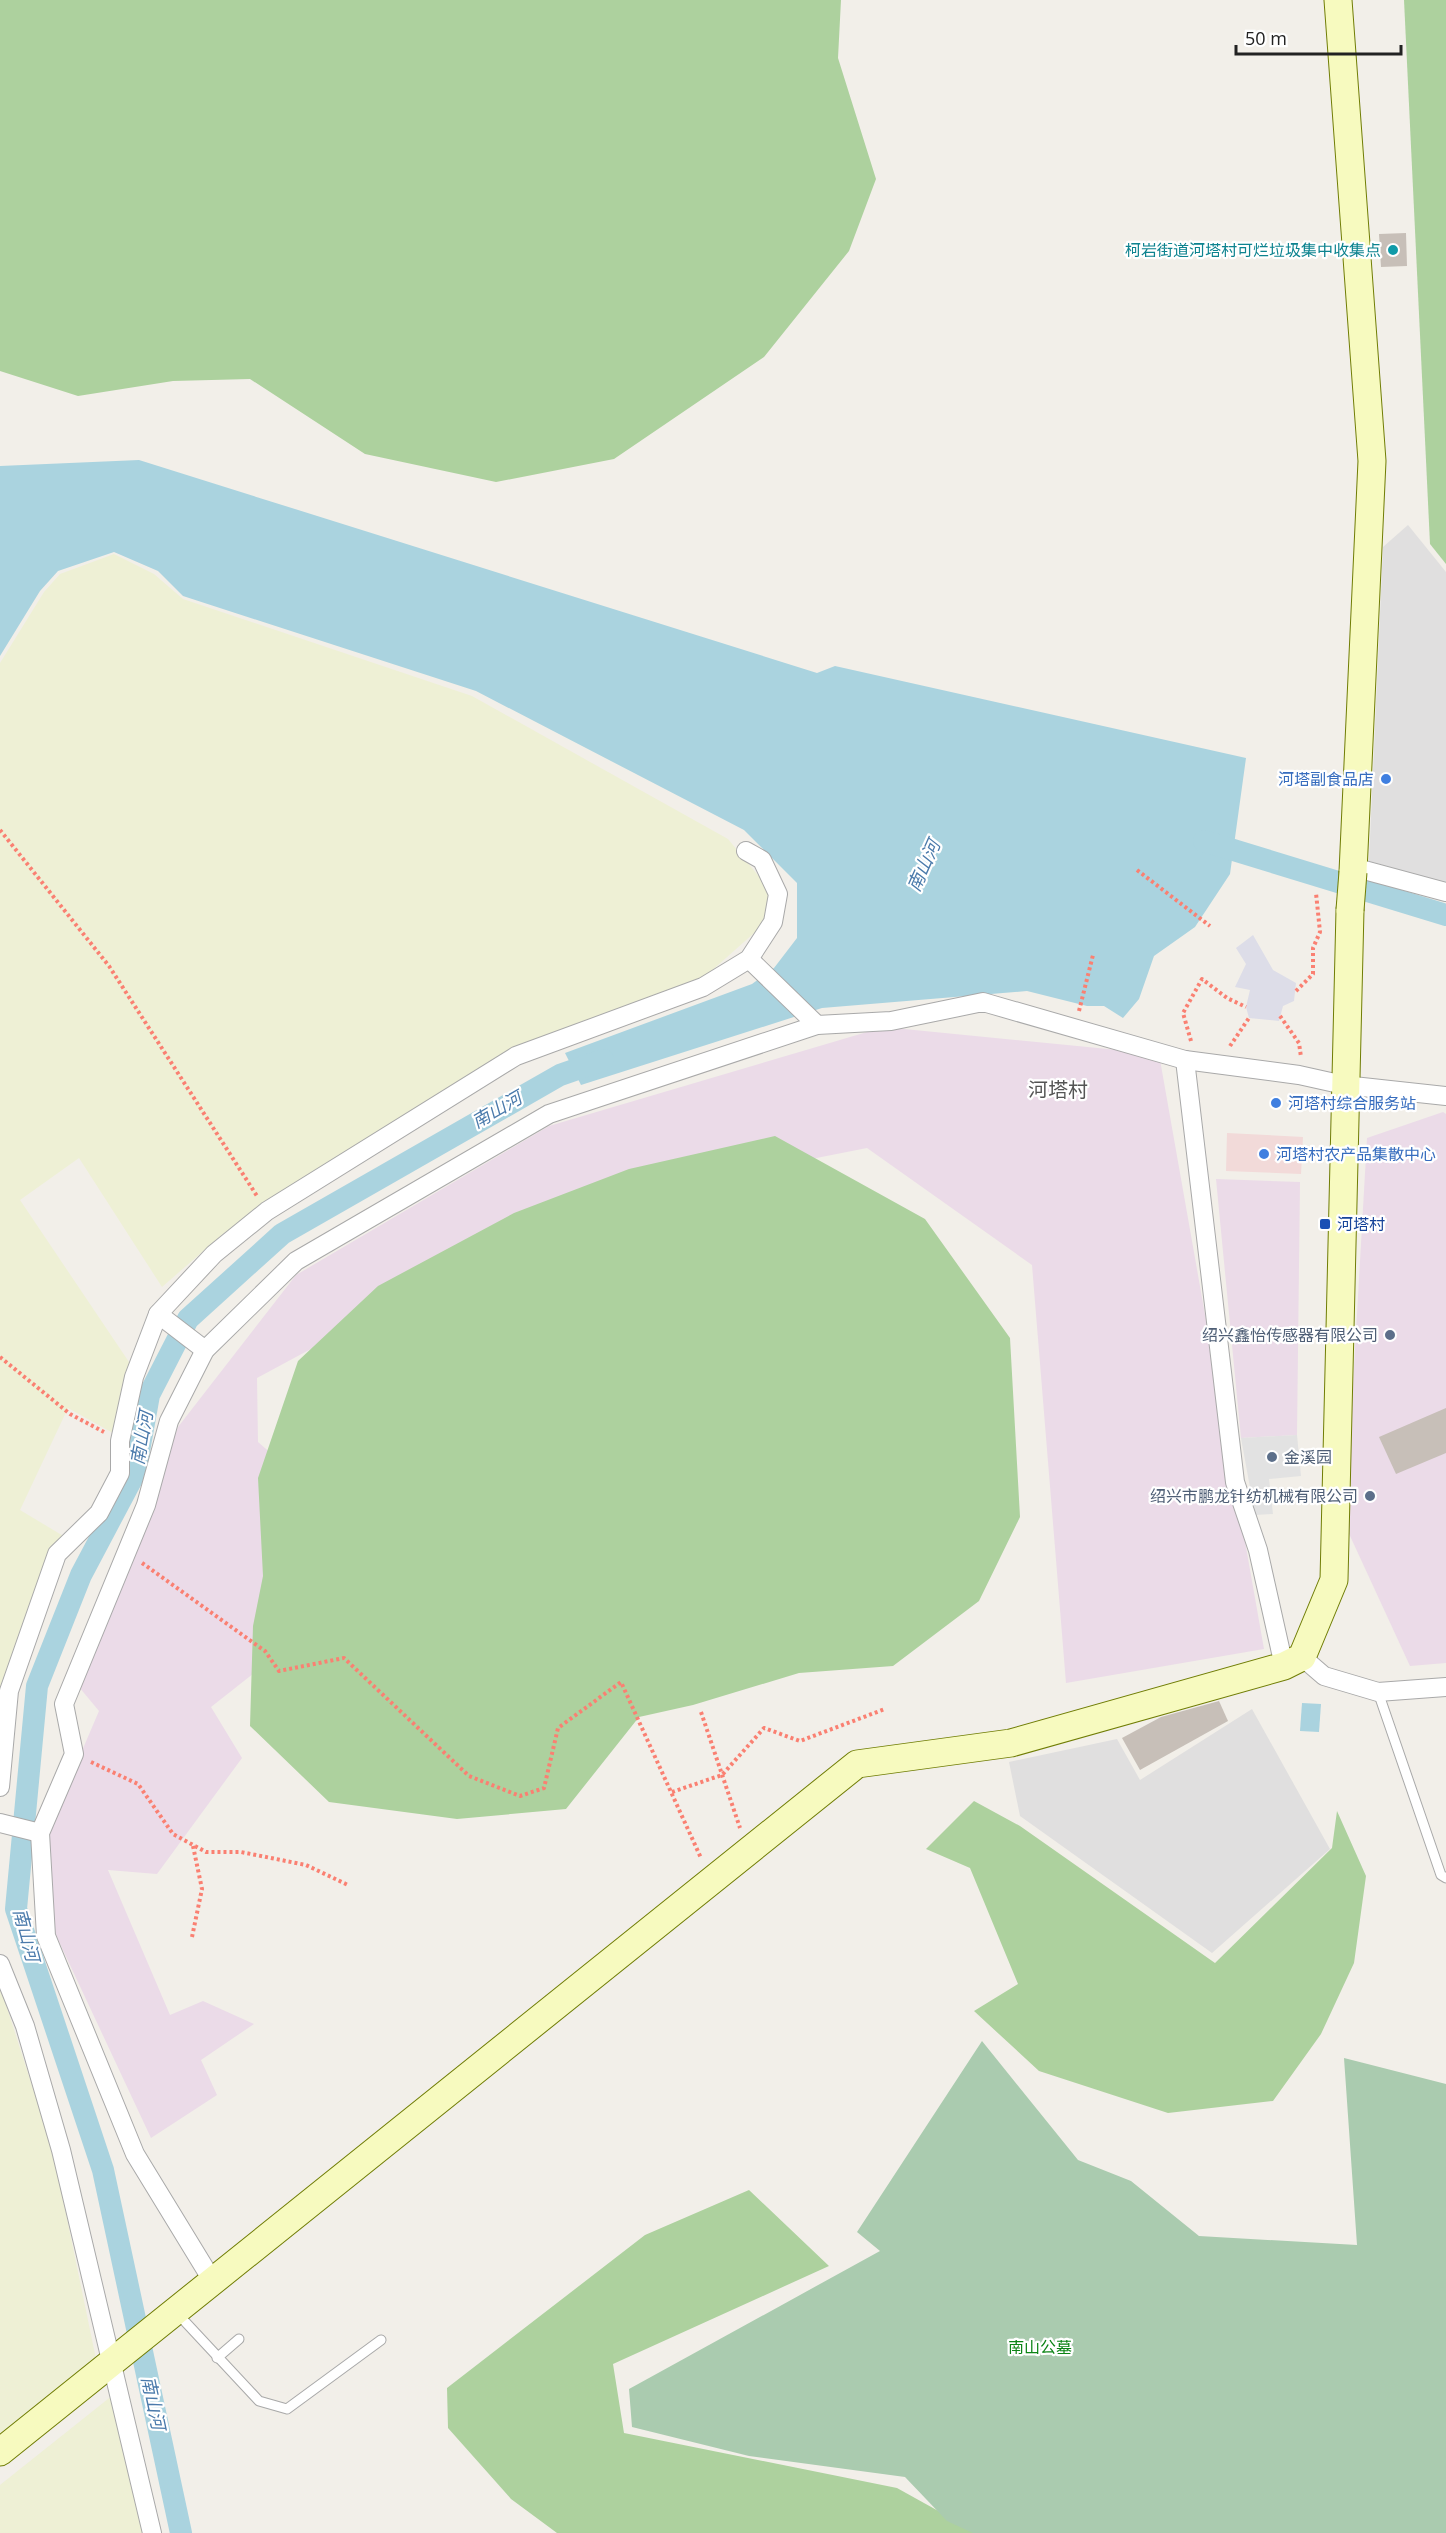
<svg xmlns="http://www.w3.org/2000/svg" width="1446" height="2533" font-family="'Open Sans','Noto Sans SC',sans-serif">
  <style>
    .residential { fill: #e0dfdf }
    .commercial { fill: #f2dad9 }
    .industrial { fill: #ebdbe8 }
    .farmland { fill: #eef0d5 }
    .forest { fill: #add19e }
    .cemetery { fill: #aacbaf }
    .parking { fill: #e2e2e2 }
    .plaza { fill: #dddde8 }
    .water { fill: #aad3df }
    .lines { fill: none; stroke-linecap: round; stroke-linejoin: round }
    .canal { stroke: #aad3df; stroke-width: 22 }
    .building { fill: #c7bfb8 }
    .lane-casing { stroke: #a9a9a9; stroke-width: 11 }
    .street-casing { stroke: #a9a9a9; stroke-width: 20 }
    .secondary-casing { stroke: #707d05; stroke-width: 29 }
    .path { stroke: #fa8072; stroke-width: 4; stroke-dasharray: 3 3; stroke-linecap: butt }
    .lane { stroke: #fff; stroke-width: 9 }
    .street { stroke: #fff; stroke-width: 18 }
    .secondary { stroke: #f7fabf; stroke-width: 27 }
    .secondary-bridge-casing { stroke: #707d05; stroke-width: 29; stroke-linecap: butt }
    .secondary-bridge { stroke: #f7fabf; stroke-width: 27 }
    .culture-dot { fill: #0f9aa8; stroke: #fff; stroke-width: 2 }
    .shop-dot { fill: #3f7fe0; stroke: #fff; stroke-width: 2 }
    .transit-dot { fill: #1a4fb4; stroke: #fff; stroke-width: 2 }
    .service-dot { fill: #5c6f8a; stroke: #fff; stroke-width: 2 }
    .labels { text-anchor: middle; stroke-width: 4.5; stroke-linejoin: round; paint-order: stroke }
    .culture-label { font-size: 16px; fill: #0d838f; stroke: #fff; text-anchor: end }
    .shop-label { font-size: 16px; fill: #366cbe; stroke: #fff; text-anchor: start }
    .transit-label { font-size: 16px; fill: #164399; stroke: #fff; text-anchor: start }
    .service-label { font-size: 16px; fill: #4e5e75; stroke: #fff; text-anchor: end }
    .park-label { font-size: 16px; fill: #0c8416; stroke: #fff }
    .water-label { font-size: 18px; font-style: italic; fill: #4a7aab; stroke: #fff }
    .quarter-label { font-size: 20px; fill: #555; stroke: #fff }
  </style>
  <rect width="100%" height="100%" fill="#f2efe9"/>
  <!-- residential -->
  <g class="residential">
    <polygon points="1408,525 1446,572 1446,883 1369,861 1383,547"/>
    <polygon points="1252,1709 1330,1849 1212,1953 1020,1816 1009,1762 1117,1739 1140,1780"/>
  </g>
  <!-- commercial -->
  <polygon class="commercial" points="1227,1133 1303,1137 1301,1174 1226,1171"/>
  <!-- industrial -->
  <g class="industrial">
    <polygon points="884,1027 1159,1054 1264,1649 1066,1683 1032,1265 867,1148 578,1205 257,1378 258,1442 312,1489 258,1670 211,1707 242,1758 157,1874 108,1870 170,2015 203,2001 254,2024 201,2060 217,2095 151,2138 55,1933 46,1835 99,1711 79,1687 178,1427 296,1275 549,1126"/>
    <polygon points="1443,1112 1446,1114 1446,1663 1410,1666 1345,1525 1367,1138"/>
    <polygon points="1216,1179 1300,1182 1297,1435 1241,1438"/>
  </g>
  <!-- farmland -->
  <g class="farmland">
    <polygon points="114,554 154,574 183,599 472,696 728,839 771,891 770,919 700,981 515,1049 224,1233 162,1287 79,1158 20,1200 131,1365 113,1433 68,1408 20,1510 65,1537 0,1702 0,663 44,592 60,574"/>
    <polygon points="0,1986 53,2151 96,2359 0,2437"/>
    <polygon points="113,2395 145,2533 0,2533 0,2485"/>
  </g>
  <!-- forest -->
  <g class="forest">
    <polygon points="0,0 841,0 838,58 876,179 849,251 764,357 614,459 496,482 365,454 250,379 173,381 78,396 0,371"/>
    <polygon points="1404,0 1446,0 1446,564 1430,544"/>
    <polygon points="775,1136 925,1219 1010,1338 1020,1517 979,1601 893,1666 799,1673 693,1705 639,1717 566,1809 457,1819 329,1802 250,1726 253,1626 263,1576 258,1478 298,1361 378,1286 514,1213 629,1169"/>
    <polygon points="974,1801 1020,1826 1215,1963 1332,1848 1337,1811 1366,1876 1354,1963 1321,2034 1273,2101 1168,2113 1039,2071 974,2011 1018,1984 970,1868 926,1849"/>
    <polygon points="749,2190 829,2266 613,2364 624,2433 897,2488 978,2533 557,2533 511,2499 448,2428 447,2388 645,2235"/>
  </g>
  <!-- cemetery -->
  <polygon class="cemetery" points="982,2041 1078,2160 1131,2181 1199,2236 1357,2245 1344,2058 1446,2084 1446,2533 973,2533 947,2521 905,2477 749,2456 632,2427 629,2389 880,2251 857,2232"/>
  <!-- parking -->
  <polygon class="parking" points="1297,1435 1301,1476 1269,1479 1273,1514 1255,1515 1241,1438"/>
  <!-- plaza -->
  <polygon class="plaza" points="1253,935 1273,970 1296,983 1294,1001 1283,1006 1279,1021 1249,1018 1246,1007 1250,990 1235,987 1246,964 1236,948"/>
  <!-- water -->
  <g class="water">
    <polygon points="139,460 817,673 835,666 1246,758 1230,874 1195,927 1154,956 1139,999 1123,1018 1104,1006 1087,1006 1027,991 822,1008 581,1085 565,1053 752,984 774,968 797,938 797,883 744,830 476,691 183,596 158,571 114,552 58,571 40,591 0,656 0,466"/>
    <polygon points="1302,1703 1321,1704 1319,1732 1300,1731"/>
  </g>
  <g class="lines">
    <!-- canal -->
    <g class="canal">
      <polyline points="1204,841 1446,915"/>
      <polyline points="181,2533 103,2170 16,1909 37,1686 81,1575 135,1473 149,1395 188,1319 282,1234 560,1075 603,1060"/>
    </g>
  </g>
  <!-- building -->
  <g class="building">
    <polygon points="1406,233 1407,266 1381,267 1379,234"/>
    <polygon points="1446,1408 1446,1453 1396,1474 1379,1437"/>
    <polygon points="1219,1701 1228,1721 1140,1770 1122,1738 1161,1717"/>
  </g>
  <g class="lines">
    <defs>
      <g id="lane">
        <polyline points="1378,1692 1441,1875 1446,1878"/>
        <polyline points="176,2312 259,2401 287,2409 381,2340"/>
        <polyline points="217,2358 239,2339"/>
      </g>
      <g id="street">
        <polyline points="1353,867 1446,892"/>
        <polyline points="749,959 817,1025"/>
        <polyline points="1185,1060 1235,1482 1258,1550 1284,1666"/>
        <polyline points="158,1314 205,1350"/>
        <polyline points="1302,1657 1324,1676 1378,1692 1446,1687"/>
        <polyline points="0,1787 9,1691 57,1554 99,1513 120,1473 120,1441 134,1377 158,1314 214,1254 267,1211 516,1056 703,987 749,959 773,922 778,894 762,860 746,851"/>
        <polyline points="0,1823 40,1833"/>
        <polyline points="0,1964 25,2026 61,2150 152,2533"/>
        <polyline points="212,2280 135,2154 46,1936 40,1833 74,1754 64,1704 146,1505 169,1421 205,1350 296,1261 549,1114 817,1025 891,1021 983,1002 1185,1060 1299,1075 1344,1085 1446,1096"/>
      </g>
      <g id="secondary">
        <polyline points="1338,0 1372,461 1353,872"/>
        <polyline points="0,2452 857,1764 1011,1743 1284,1666 1302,1657 1334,1580 1350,910"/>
      </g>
    </defs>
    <!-- lane casing -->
    <use href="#lane" class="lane-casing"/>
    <!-- street casing -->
    <use href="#street" class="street-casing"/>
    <!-- secondary casing -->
    <use href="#secondary" class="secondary-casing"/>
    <!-- path -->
    <g class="path">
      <polyline points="0,830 109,966 257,1196"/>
      <polyline points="1137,870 1210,926"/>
      <polyline points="1296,991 1313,974 1313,948 1320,932 1316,893"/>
      <polyline points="1079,1011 1093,955"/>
      <polyline points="1280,1016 1299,1043 1301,1057"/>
      <polyline points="1191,1041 1183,1013 1202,979 1227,998 1246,1007"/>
      <polyline points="1230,1046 1249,1018"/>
      <polyline points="0,1357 70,1414 104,1432"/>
      <polyline points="142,1563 265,1651 279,1671 344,1658 469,1776 520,1796 544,1788 558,1728 621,1682 701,1858"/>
      <polyline points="701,1712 740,1828"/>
      <polyline points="91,1762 138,1784 173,1834 206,1852 241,1852 306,1865 348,1885"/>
      <polyline points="672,1792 722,1775 764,1728 800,1741 885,1709"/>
      <polyline points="192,1937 202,1889 193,1846"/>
    </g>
    <!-- lane -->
    <use href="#lane" class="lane"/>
    <!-- street -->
    <use href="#street" class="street"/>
    <!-- secondary -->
    <use href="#secondary" class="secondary"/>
    <defs>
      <polyline id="secondary-bridge" points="1350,910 1353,872"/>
    </defs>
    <!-- secondary-bridge casing -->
    <use href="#secondary-bridge" class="secondary-bridge-casing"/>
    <!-- secondary-bridge -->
    <use href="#secondary-bridge" class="secondary-bridge"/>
  </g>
  <!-- markers -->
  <circle class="culture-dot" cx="1393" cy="250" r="6"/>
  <g class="shop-dot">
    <circle cx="1386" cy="779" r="6"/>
    <circle cx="1276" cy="1103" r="6"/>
    <circle cx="1264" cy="1154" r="6"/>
  </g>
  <rect class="transit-dot" x="1319" y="1218" width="12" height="12" rx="3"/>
  <g class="service-dot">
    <circle cx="1390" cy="1335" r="6"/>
    <circle cx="1272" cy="1457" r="6"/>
    <circle cx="1370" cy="1496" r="6"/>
  </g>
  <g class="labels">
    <!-- culture labels -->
    <g class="culture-label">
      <text x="1381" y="256">柯岩街道河塔村可烂垃圾集中收集点</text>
    </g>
    <!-- shop labels -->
    <g class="shop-label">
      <text x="1374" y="785" text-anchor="end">河塔副食品店</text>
      <text x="1288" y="1109">河塔村综合服务站</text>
      <text x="1276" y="1160">河塔村农产品集散中心</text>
    </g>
    <!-- transit labels -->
    <g class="transit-label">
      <text x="1337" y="1230">河塔村</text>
    </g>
    <!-- service labels -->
    <g class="service-label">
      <text x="1378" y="1341">绍兴鑫怡传感器有限公司</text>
      <text x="1284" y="1463" text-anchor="start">金溪园</text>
      <text x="1358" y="1502">绍兴市鹏龙针纺机械有限公司</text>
    </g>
    <!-- park labels -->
    <g class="park-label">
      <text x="1040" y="2353">南山公墓</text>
    </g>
    <!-- water labels -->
    <g class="water-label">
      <text transform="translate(924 866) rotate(-66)" y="6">南山河</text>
      <text transform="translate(497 1110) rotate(-30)" y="6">南山河</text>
      <text transform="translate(142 1438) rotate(-80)" y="6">南山河</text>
      <text transform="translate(26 1935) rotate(75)" y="6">南山河</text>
      <text transform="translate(153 2403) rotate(78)" y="6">南山河</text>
    </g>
    <!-- quarter labels -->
    <g class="quarter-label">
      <text x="1058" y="1097">河塔村</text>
    </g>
  </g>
  <!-- scale -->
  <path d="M1236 45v9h165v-9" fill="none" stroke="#222222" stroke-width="3"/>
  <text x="1245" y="45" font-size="18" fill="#222222" stroke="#ffffff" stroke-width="4.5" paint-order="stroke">50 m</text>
</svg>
